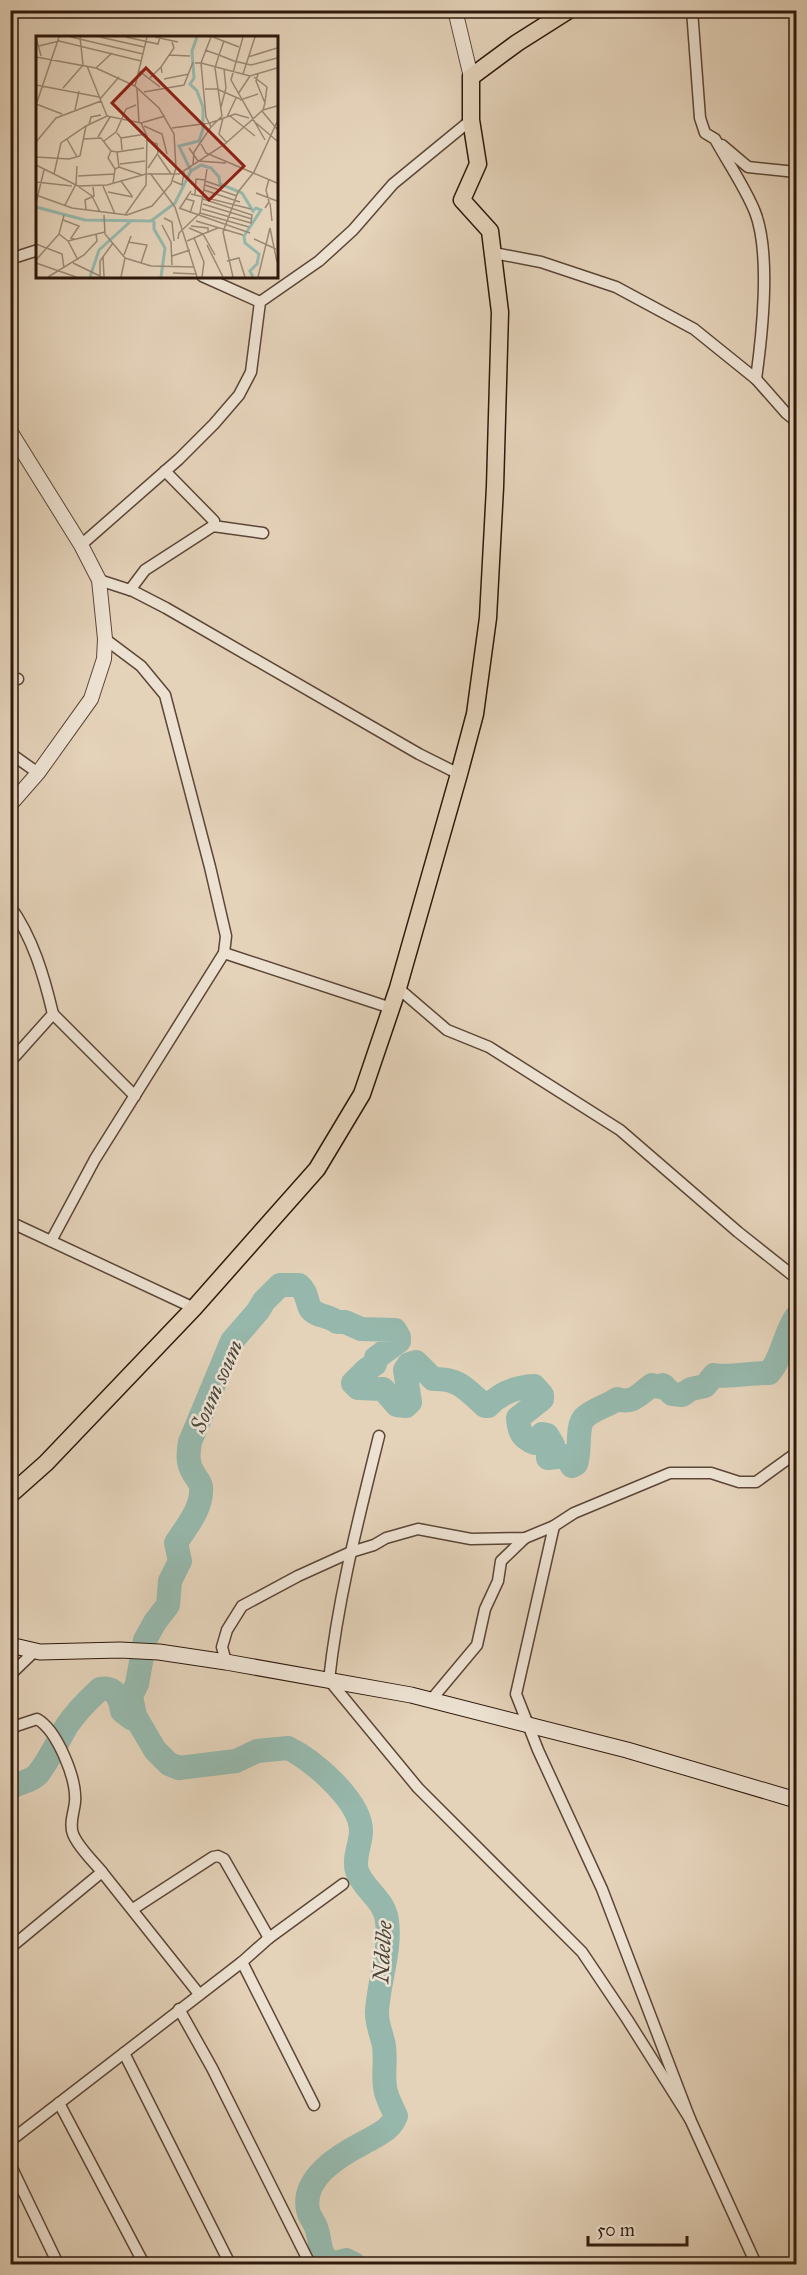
<svg xmlns="http://www.w3.org/2000/svg" width="807" height="2275" font-family="'IM FELL Great Primer',serif">
  <style>
    .lines { fill: none; stroke-linecap: round; stroke-linejoin: round }
    .river { stroke: #96b8ac; stroke-width: 24 }
    .minor-casing { stroke: #5c4637; stroke-width: 13 }
    .tertiary-casing { stroke: #5c4637; stroke-width: 16 }
    .secondary-casing { stroke: #2e180c; stroke-width: 17 }
    .primary-casing { stroke: #2e180c; stroke-width: 19 }
    .minor { stroke: #ede2d2; stroke-width: 10 }
    .tertiary { stroke: #ede2d2; stroke-width: 14 }
    .secondary { stroke: #ede2d2; stroke-width: 15 }
    .primary { stroke: #e4d2b9; stroke-width: 16 }
    .labels { text-anchor: middle; stroke-width: 5; stroke-linejoin: round; paint-order: stroke }
    .water-label { font-size: 22px; font-style: italic; fill: #4d483c; stroke: #ede2d2 }
    .inset-river { fill: none; stroke: #96b8ac; stroke-width: 3 }
    .inset-road { fill: none; stroke: #9b8874; stroke-width: 1.5 }
    .view { fill: #8f2418; fill-opacity: 0.15; stroke: #8f2418; stroke-width: 3 }
    .inset-edge { fill: none; stroke: #2e180c; stroke-width: 3 }
  </style>
  <rect width="100%" height="100%" fill="#e4d2b9"/>
  <filter id="stains"><feTurbulence type="fractalNoise" baseFrequency=".00333" numOctaves="4"/><feColorMatrix values="0 0 0 0 .2 0 0 0 0 .09 0 0 0 0 .02 0 0 0 .5 -.17"/></filter>
  <radialGradient id="worn" r=".72"><stop offset=".6" stop-color="#630" stop-opacity="0"/><stop offset="1" stop-color="#630" stop-opacity=".3"/></radialGradient>
  <g class="lines">
    <!-- river -->
    <g class="river">
      <path d="M135 1716 155 1750 169 1764 179 1768 236 1761 257 1751 288 1748C313 1760 361 1801 361 1831 361 1844 353 1858 357 1871 363 1889 385 1900 387 1921 391 1950 379 1980 377 2011 376 2023 382 2034 384 2046 386 2060 383 2074 385 2087 386 2097 392 2107 396 2116 391 2130 377 2135 365 2142 340 2155 298 2179 309 2214 311 2218 314 2222 316 2227 322 2243 317 2252 331 2264L346 2260 354 2264"/>
      <path d="M10 1789C19 1781 30 1783 38 1774 49 1760 57 1743 66 1727 75 1713 88 1700 100 1689 115 1686 120 1698 122 1711L131 1718 135 1716 131 1696 137 1684 145 1640 155 1622 168 1605 170 1581 180 1561 176 1543C186 1527 203 1508 201 1487 201 1483 196 1478 194 1474 187 1463 188 1455 190 1442L232 1341 258 1311 264 1301 280 1285H299C307 1292 306 1299 310 1308 316 1317 329 1315 337 1322H345L361 1329 395 1330 399 1337V1341L376 1358 375 1364 366 1370 353 1383 358 1388 383 1389 397 1405 406 1406 410 1402 405 1370 409 1364 416 1362 433 1379C459 1378 466 1389 485 1406H488C501 1392 517 1387 534 1386L542 1395V1399L518 1418C519 1432 522 1438 535 1443L542 1434 547 1435 553 1445 548 1452V1458L566 1456 572 1466 576 1464C581 1451 576 1427 584 1418 593 1409 608 1406 617 1399 633 1404 638 1395 652 1385L659 1387 663 1385 672 1394 682 1395 691 1389 705 1386 714 1375C732 1378 751 1372 769 1373 782 1359 784 1334 796 1317"/>
    </g>
    <defs>
      <g id="minor">
        <path d="M692 10 700 118 705 133 715 139C728 163 745 187 755 212 771 253 762 336 756 379"/>
        <polyline points="722,145 748,167 796,172"/>
        <polyline points="494,253 541,262 616,287 694,329 756,379 786,413 796,421"/>
        <polyline points="10,259 38,250"/>
        <polyline points="202,276 260,302"/>
        <polyline points="165,471 214,521 213,526"/>
        <polyline points="81,545 179,459 214,424 239,395 251,372 260,302 319,261 353,230 393,184 471,120"/>
        <polyline points="99,580 133,591 166,608 419,754 459,774"/>
        <polyline points="130,590 145,570 213,526 263,533"/>
        <polyline points="10,681 18,679"/>
        <polyline points="10,753 38,773"/>
        <path d="M10 906C33 938 44 976 53 1014L10 1062"/>
        <polyline points="224,953 391,1008"/>
        <polyline points="398,988 447,1030 489,1047 620,1130 738,1232 796,1278"/>
        <polyline points="53,1014 135,1096"/>
        <polyline points="10,1222 194,1308"/>
        <polyline points="51,1241 95,1159 224,953 226,936 210,867 165,695 141,666 105,639"/>
        <path d="M379 1436C359 1517 338 1597 329 1680L418 1788 582 1952 627 2019 690 2119"/>
        <polyline points="554,1526 516,1694 538,1750 602,1889 690,2119 756,2264"/>
        <polyline points="226,1662 222,1647 227,1630 242,1606 298,1576 351,1552 374,1545 386,1538 418,1529 471,1539 525,1538 554,1526 574,1513 670,1473 711,1473 739,1482 756,1482 796,1453"/>
        <polyline points="10,1675 35,1651"/>
        <polyline points="431,1700 477,1645 485,1609 498,1581 501,1561 525,1538"/>
        <path d="M10 1728 37 1719C57 1730 77 1779 75 1802 74 1813 69 1823 73 1834 78 1847 93 1861 102 1872"/>
        <polyline points="133,1909 213,1857 218,1856 224,1859 269,1938"/>
        <polyline points="10,1948 102,1872 199,1994"/>
        <polyline points="242,1962 314,2105"/>
        <polyline points="179,2009 212,2068 310,2264"/>
        <polyline points="124,2053 230,2264"/>
        <polyline points="59,2103 144,2264"/>
        <polyline points="10,2141 242,1962 269,1938 343,1884"/>
        <polyline points="10,2164 58,2264"/>
      </g>
      <g id="tertiary">
        <polyline points="455,10 471,77"/>
        <polyline points="10,431 81,545 99,580 105,639 104,659 91,699 38,773 10,805"/>
      </g>
      <polyline id="secondary" points="10,1645 40,1652 120,1650 159,1652 226,1662 411,1695 627,1750 796,1800"/>
      <polyline id="primary" points="10,1495 46,1463 194,1308 317,1169 362,1094 398,988 459,774 475,714 488,618 495,487 500,312 490,231 462,200 478,164 471,120 471,77 517,43 569,10"/>
    </defs>
    <!-- minor casing -->
    <use href="#minor" class="minor-casing"/>
    <!-- tertiary casing -->
    <use href="#tertiary" class="tertiary-casing"/>
    <!-- secondary casing -->
    <use href="#secondary" class="secondary-casing"/>
    <!-- primary casing -->
    <use href="#primary" class="primary-casing"/>
    <!-- minor -->
    <use href="#minor" class="minor"/>
    <!-- tertiary -->
    <use href="#tertiary" class="tertiary"/>
    <!-- secondary -->
    <use href="#secondary" class="secondary"/>
    <!-- primary -->
    <use href="#primary" class="primary"/>
  </g>
  <g class="labels">
    <!-- water labels -->
    <g class="water-label">
      <text transform="translate(216 1386) rotate(-66)" y="8">Soum soum</text>
      <text transform="translate(382 1952) rotate(-87)" y="8">Ndelbe</text>
    </g>
  </g>
  <!-- overview -->
  <g transform="translate(36 36)">
    <rect width="242" height="242" fill="#e4d2b9"/>
    <path class="inset-river" d="M155 135 165 129 175 132 183 141 184 148 206 157 217 175 220 172 225 174 208 200 209 207 223 218 221 228 214 235 217 241M0 171 49 184 115 185 139 167 155 135 143 110 163 105 167 93V71L161 55 154 48 158 42 156 15 161 1M118 185V193L129 212 125 241M54 241 63 214 95 185"/>
    <path class="inset-road" d="M0 1 5 20M35 1 107 18M64 1 108 11M90 1 122 8 124 1M119 1 142 6M175 1 165 27 214 40 241 32M177 1 203 11M207 1 195 44 229 104M188 5 183 19 198 25 215 29 241 22M3 10 23 5 105 25M169 14 183 19 179 32 186 80 175 91M133 19 154 20M0 21 60 32 99 50M212 21 241 12M51 30 71 80M125 31 138 12 136 6M60 32 76 17M103 35 124 51M207 38 219 1M222 38 220 45 229 67 227 74M218 41 231 51 229 66M114 42 125 31 126 37M128 43 153 38M0 49 63 61M27 52 47 29 44 1M101 52 103 87M169 53H181L204 63M108 56 148 49 157 26M202 58 214 40M64 63 83 41M204 64 222 58M0 68 26 78M0 69 23 1M185 71 190 52 188 33M39 74 43 55M226 75 241 93M194 80 219 100M191 81 200 62M187 82 183 98 191 107M105 87 129 80M220 87 241 105M53 89 55 81 65 79M108 90 126 98 131 118M136 92 174 87 199 78 213 82M81 97 85 102 86 114M62 101 74 81M85 102 110 98M31 103 41 121M48 103 65 102 75 115M110 104 121 108 122 117 112 132M68 105 80 96 90 73 100 69M0 106 20 82 65 65M165 108 170 117 241 147M153 112 162 125 190 127M81 116 108 112M122 119 135 138M0 121 33 123 44 120 50 90M84 128 109 125M157 128 158 116 175 91 170 81 165 27H159M0 129 42 150 71 149 110 138H143L189 108 227 74 241 70M79 133 72 122 75 115 81 116 83 131M114 137 139 171 161 241M18 138 25 107 50 90 71 80 105 87 111 100 110 149 89 179M42 140 78 138M85 145 96 160M137 145 146 149 148 136M169 145 187 151M0 146 36 150M77 148 79 133 83 131 106 139M169 149 201 160M67 150 79 178M43 151 56 160 64 176M168 154 204 166M72 156 97 161M220 157 241 165M155 158 215 173M159 158 160 143 170 144M0 159 36 172 91 179 116 170 135 148 140 132 138 98 123 72 99 50 111 1M150 163 158 165 154 177M0 167 8 134M234 167 236 185M167 168 216 183M29 169 40 148 41 130M143 172 214 197M144 172 155 155M229 172 233 166 230 154 233 143M50 173 49 164 58 160 57 151M166 173 215 187 216 179 167 163M164 177 213 191M28 179 23 198 32 205 69 196M68 179 69 198 89 222 85 241M128 182 136 186 138 205M27 184 43 190 35 202 38 203M160 185 207 199M126 189 135 206 136 229M155 190 172 192V197M153 192 167 198 182 192M158 202 167 198 179 219M142 203 143 197 164 177 171 133M218 203 240 213M32 205 42 224M151 205 158 202 168 226 166 241M92 206 111 209 105 227M0 208 26 218 28 232M171 209 187 241M88 219 95 200M67 220 68 241M136 220 154 214M89 222 115 230 158 231M0 224 23 198M191 225 203 222 209 241M0 227 40 241M37 227 66 241M137 237 161 238M12 241 48 219 61 205 60 198M64 241V225L77 207M197 241 187 196 202 156 218 136 241 86M222 241 234 192 241 226"/>
    <path class="view" d="M110 32 208 130 173 164 76 67Z"/>
    <rect width="242" height="242" class="inset-edge"/>
  </g>
  <!-- margin -->
  <rect width="807" height="2275" fill="none" stroke="#e4d2b9" stroke-width="36"/>
  <rect x="12" y="12" width="783" height="2251" fill="none" stroke="#2e180c" stroke-width="3"/>
  <rect x="18" y="18" width="771" height="2239" fill="none" stroke="#2e180c" stroke-width="1.5"/>
  <!-- scale -->
  <path d="M588 2236v9h99v-9" fill="none" stroke="#2e180c" stroke-width="3"/>
  <text x="597" y="2236" font-size="18" fill="#2e180c" stroke="#ede2d2" stroke-width="4.5" paint-order="stroke">50 m</text>
  <rect width="100%" height="100%" filter="url(#stains)"/>
  <rect width="100%" height="100%" fill="url(#worn)"/>
</svg>
